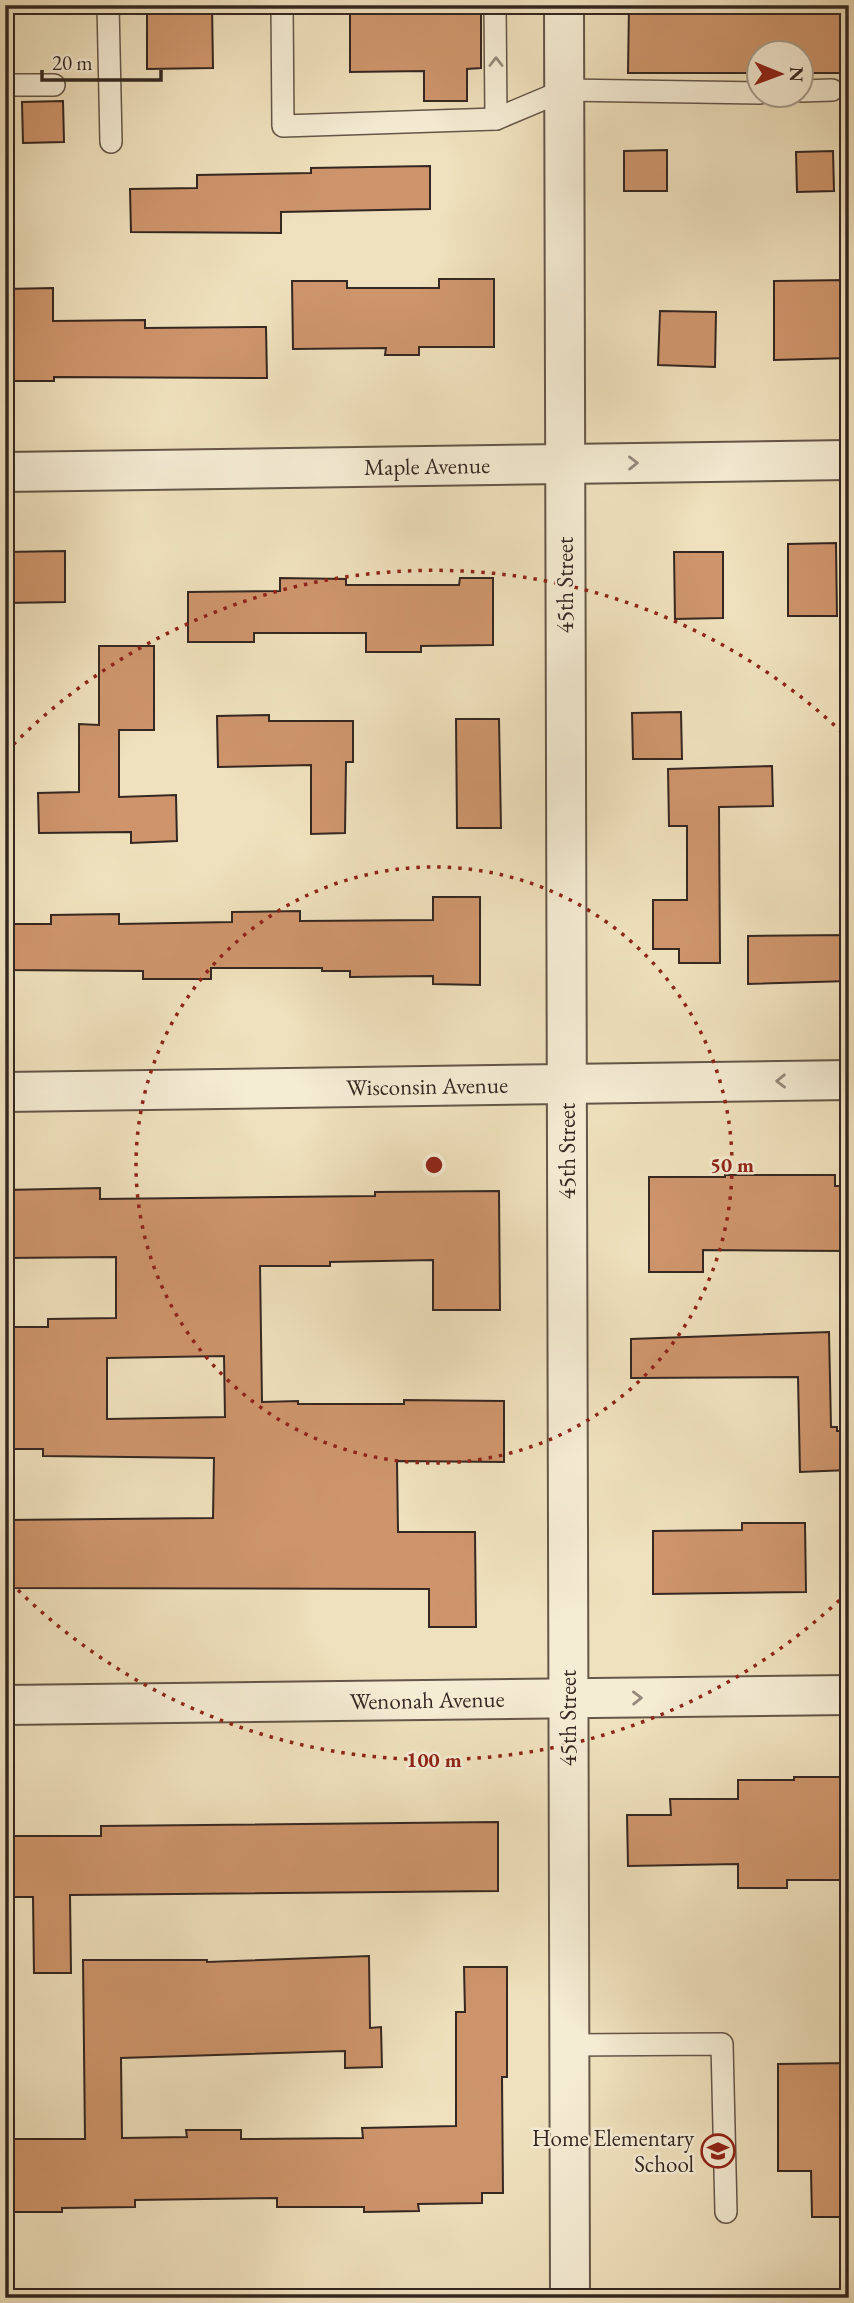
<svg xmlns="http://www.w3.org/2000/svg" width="854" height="2303" font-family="'EB Garamond',serif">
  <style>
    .building { fill: #ce956c; stroke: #352721; stroke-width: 2; fill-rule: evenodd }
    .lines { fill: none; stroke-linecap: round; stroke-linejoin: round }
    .service-casing { stroke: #645648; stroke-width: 24 }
    .minor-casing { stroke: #645648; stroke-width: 42 }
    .service { stroke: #f5ecd4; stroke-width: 21 }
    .minor { stroke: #f5ecd4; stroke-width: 38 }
    .oneway { stroke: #958a7a }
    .ring { fill: none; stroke: #8f2418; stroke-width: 3.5; stroke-dasharray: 3.5 7 }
    .labels { text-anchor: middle; stroke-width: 5; stroke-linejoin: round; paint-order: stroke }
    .street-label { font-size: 23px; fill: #352721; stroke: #f5ecd4 }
    .poi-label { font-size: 23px; fill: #352721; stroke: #f5ecd4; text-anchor: end }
    .centre { fill: #8f2418; stroke: #f5ecd4; stroke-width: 3.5 }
    .ring-label { font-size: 21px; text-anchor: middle; font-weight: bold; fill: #8f2418; stroke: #f5ecd4; stroke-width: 5; stroke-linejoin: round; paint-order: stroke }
  </style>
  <rect width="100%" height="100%" fill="#efe1bd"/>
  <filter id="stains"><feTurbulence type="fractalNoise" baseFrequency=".00286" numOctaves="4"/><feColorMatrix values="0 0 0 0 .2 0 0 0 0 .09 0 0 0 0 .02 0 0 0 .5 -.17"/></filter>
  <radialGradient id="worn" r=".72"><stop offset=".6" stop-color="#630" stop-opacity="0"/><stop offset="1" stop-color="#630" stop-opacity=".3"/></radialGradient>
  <!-- building -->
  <g class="building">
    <polygon points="147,5 212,5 213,68 147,69"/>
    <polygon points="350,5 481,5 481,68 467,69 467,101 424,101 424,71 350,72"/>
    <polygon points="629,5 827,5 827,11 849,11 849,73 802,73 802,52 760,52 760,73 628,73"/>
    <polygon points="63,101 64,142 23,143 22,102"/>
    <polygon points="667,150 667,191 624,191 624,151"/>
    <polygon points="833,151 834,191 797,192 796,152"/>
    <polygon points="430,166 430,209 281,212 281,233 131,232 130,189 197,188 197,175 311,173 311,168"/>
    <polygon points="439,279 494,279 494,347 419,347 419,355 385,355 386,348 293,349 292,281 347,281 347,288 439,288"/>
    <polygon points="849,280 849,358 774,360 774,281"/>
    <polygon points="53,288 53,321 145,320 145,328 266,327 267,378 54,377 54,381 7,381 6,289"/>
    <polygon points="660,311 716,312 715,367 658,365"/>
    <polygon points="836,543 837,616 788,616 788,544"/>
    <polygon points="65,551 65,602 5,603 5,552"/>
    <polygon points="674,552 723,552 723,618 675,619"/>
    <polygon points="280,578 346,579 346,585 459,585 460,578 493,578 493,645 421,646 421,652 366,652 366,633 254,633 254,642 188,642 188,592 280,591"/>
    <polygon points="99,646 154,646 154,730 119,730 119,797 176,795 177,841 131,843 131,832 39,833 38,793 79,792 79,724 99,725"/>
    <polygon points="681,712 682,759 633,759 632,713"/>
    <polygon points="269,715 269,721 353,721 353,762 346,762 345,833 311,834 311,765 218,767 217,716"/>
    <polygon points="456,719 499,719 501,828 457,828"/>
    <polygon points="772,766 773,806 719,807 720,963 679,963 679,949 653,949 653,900 687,900 687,826 669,826 668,769"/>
    <polygon points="433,897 480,897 480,985 433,984 433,976 350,977 350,971 322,971 322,968 211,968 211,979 143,979 143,971 5,970 5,924 51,924 51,915 119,914 119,924 232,922 232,912 300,911 300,921 433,920"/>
    <polygon points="849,935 849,981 748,984 748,936"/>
    <polygon points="725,1175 835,1175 835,1186 849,1186 849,1251 703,1250 703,1272 649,1272 649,1177 725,1177"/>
    <path d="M100 1188V1199L375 1196V1192L499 1191 500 1310H433V1260L330 1262V1266H260L262 1402 298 1401V1404H404V1400L504 1401V1462L397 1461 398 1532H475L476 1627H429V1589L5 1588V1520L213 1518 214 1458 43 1456V1449H5V1327H48V1319L116 1318V1257L5 1258V1190ZM224 1356 225 1417 107 1419V1358Z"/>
    <polygon points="829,1332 831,1427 837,1427 837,1431 849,1431 849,1470 800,1472 798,1377 631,1378 631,1339"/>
    <polygon points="742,1523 805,1523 806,1592 653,1594 653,1531 742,1530"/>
    <polygon points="794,1777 843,1777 844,1880 787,1880 787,1888 738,1888 738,1864 628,1866 627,1815 671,1815 670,1799 738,1799 738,1780 794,1780"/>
    <polygon points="498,1822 498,1891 70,1895 71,1973 34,1973 33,1897 5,1897 5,1836 101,1836 101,1826"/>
    <polygon points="369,1956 370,2028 381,2027 382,2067 345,2068 345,2051 121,2058 122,2138 187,2137 186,2130 241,2130 241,2139 363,2138 362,2128 456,2126 456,2012 465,2012 464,1967 507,1967 507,2077 502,2077 503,2193 482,2193 482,2203 418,2204 419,2211 364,2212 364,2207 277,2207 277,2198 135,2200 135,2207 62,2208 62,2212 10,2212 10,2139 85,2139 83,1960 207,1960 207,1962"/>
    <polygon points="849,2063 849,2217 812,2217 811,2171 778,2171 778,2064"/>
  </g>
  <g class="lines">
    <defs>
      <g id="service">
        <polyline points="108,5 111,142"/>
        <polyline points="282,5 283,126 496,119 565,90 760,93"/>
        <polyline points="495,5 496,119"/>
        <polyline points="5,85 54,85"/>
        <polyline points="802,91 832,90"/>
        <polyline points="569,2045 722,2044 726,2212"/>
      </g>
      <g id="minor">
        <polyline points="564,5 570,2298"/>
        <polyline points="5,472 849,460"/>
        <polyline points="5,1092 849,1080"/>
        <polyline points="5,1705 849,1695"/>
      </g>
    </defs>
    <!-- service casing -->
    <use href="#service" class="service-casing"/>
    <!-- minor casing -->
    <use href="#minor" class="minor-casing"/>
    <!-- service -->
    <use href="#service" class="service"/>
    <!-- minor -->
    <use href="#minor" class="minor"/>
  </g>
  <!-- one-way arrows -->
  <defs><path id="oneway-chevron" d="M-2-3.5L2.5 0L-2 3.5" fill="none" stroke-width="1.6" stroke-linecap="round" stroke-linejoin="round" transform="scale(1.75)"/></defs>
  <g class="oneway">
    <use href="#oneway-chevron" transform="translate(496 62) rotate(-90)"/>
    <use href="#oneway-chevron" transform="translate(633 463) rotate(-1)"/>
    <use href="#oneway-chevron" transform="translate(781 1081) rotate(179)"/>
    <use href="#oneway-chevron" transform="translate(637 1698) rotate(-1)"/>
  </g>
  <!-- distance rings -->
  <g class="ring">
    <circle cx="434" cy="1165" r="298"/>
    <path d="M847 1593A595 595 0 0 1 6 1578M6 752A595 595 0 0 1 847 737"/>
  </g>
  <!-- icons -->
  <defs>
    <symbol id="school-ring" viewBox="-11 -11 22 22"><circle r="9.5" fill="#f5ecd4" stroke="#8f2418" stroke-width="1.5"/><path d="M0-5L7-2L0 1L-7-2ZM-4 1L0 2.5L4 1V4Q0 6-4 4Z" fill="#8f2418"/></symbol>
  </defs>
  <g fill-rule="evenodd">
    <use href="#school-ring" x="699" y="2132" width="38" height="38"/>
  </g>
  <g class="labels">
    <!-- street labels -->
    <g class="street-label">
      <text transform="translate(427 466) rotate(-1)" y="8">Maple Avenue</text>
      <text transform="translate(565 585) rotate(-90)" y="8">45th Street</text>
      <text transform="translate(427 1086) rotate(-1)" y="8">Wisconsin Avenue</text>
      <text transform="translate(567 1151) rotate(-90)" y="8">45th Street</text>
      <text transform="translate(427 1700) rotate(-1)" y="8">Wenonah Avenue</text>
      <text transform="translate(568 1718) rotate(-90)" y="8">45th Street</text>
    </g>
    <!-- poi labels -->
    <g class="poi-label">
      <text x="694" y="2146">Home Elementary<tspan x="694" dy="26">School</tspan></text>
    </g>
  </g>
  <circle cx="434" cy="1165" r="10" class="centre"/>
  <g class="ring-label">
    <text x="732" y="1172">50 m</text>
    <text x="434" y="1767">100 m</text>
  </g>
  <!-- margin -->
  <rect width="854" height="2303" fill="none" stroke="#efe1bd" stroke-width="28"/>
  <rect x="7" y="7" width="840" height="2289" fill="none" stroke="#352721" stroke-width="3.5"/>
  <rect x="14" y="14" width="826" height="2275" fill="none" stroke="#352721" stroke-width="2"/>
  <!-- north arrow -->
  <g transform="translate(780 74) rotate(91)"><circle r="33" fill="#f5ecd4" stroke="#a89d8c" stroke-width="2"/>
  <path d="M0-5L12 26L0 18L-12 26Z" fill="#8f2418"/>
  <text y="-10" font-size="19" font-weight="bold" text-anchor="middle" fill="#352721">N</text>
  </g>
  <!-- scale -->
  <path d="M42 70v10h119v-10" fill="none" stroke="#352721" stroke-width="3.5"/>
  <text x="52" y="70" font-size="21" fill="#352721" stroke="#f5ecd4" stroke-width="5" paint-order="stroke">20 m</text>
  <rect width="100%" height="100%" filter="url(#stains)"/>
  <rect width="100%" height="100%" fill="url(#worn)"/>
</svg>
